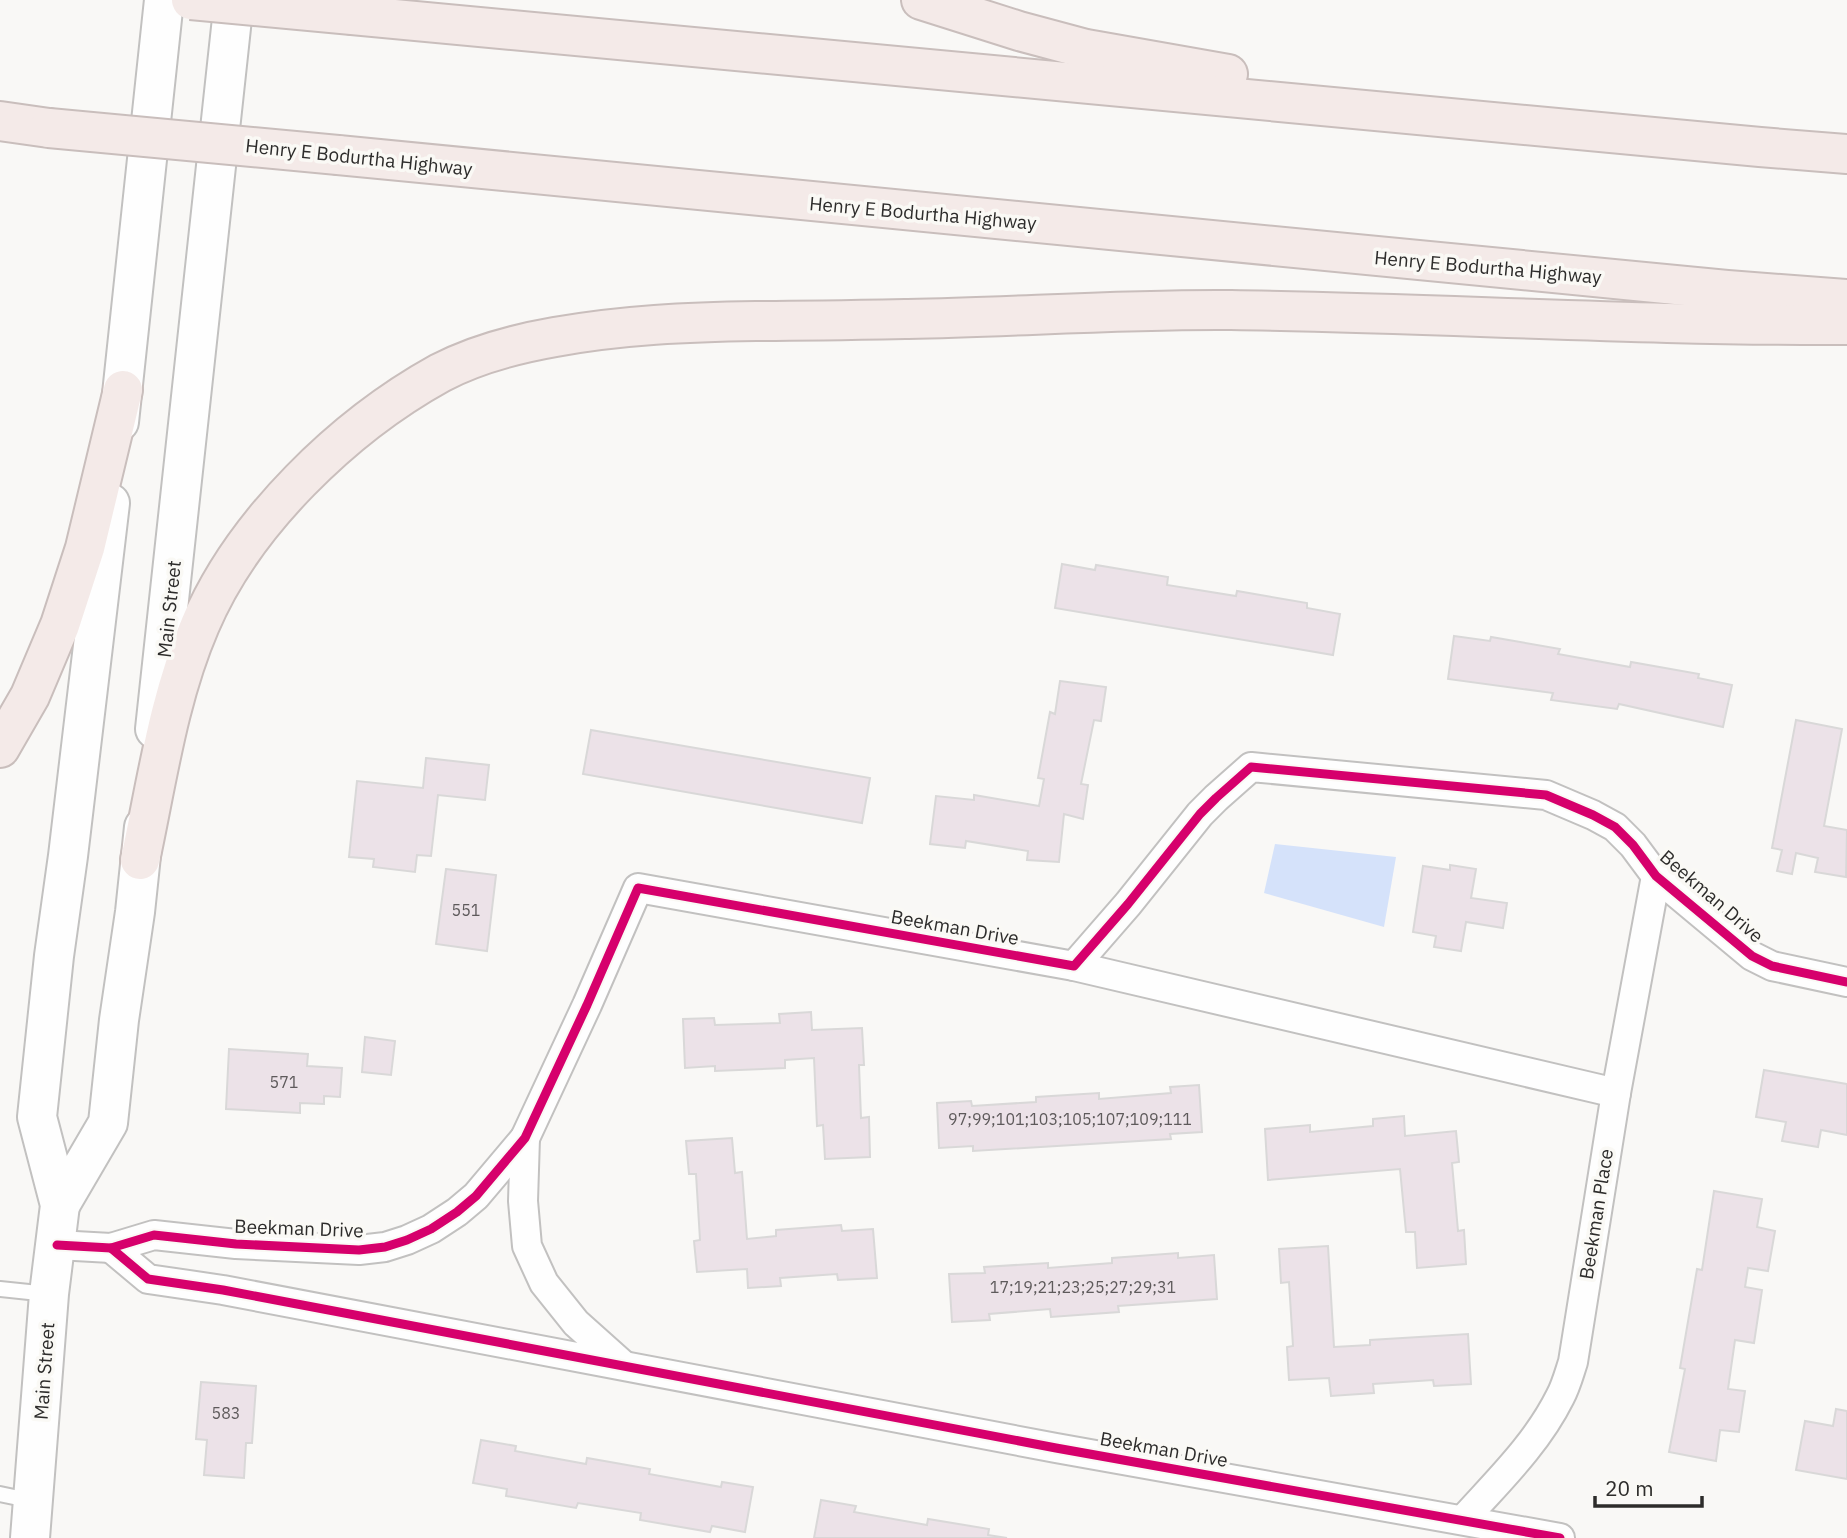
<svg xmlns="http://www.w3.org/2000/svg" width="1847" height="1538" font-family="'IBM Plex Sans',sans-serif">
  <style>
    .water { fill: #d5e2fa }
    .building { fill: #ece2e8; stroke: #d9d8d8; stroke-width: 2 }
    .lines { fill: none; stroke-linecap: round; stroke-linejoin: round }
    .lane-casing { stroke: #c2c1c0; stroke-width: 18 }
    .street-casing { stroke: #c2c1c0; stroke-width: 32 }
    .secondary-casing { stroke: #c2c1c0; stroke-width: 42 }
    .highway-casing { stroke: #c9bebc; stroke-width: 42 }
    .lane { stroke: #fefefe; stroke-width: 14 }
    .street { stroke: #fefefe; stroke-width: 28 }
    .secondary { stroke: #fefefe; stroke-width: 38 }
    .highway { stroke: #f4eae8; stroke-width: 38 }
    .highway-bridge-casing { stroke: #c9bebc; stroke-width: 42; stroke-linecap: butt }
    .highway-bridge { stroke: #f4eae8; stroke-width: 38 }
    .cycleway-casing { stroke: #faf9f5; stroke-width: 13 }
    .cycleway { stroke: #d6006c; stroke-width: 9 }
    .labels { text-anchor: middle; stroke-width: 7; stroke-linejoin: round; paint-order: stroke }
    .number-label { font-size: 16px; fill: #5e5a5b }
    .street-label { font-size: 19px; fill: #2d2c2b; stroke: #faf9f5 }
  </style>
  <rect width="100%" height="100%" fill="#f9f8f6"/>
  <!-- water -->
  <polygon class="water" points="1275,844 1396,857 1384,927 1264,893"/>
  <!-- building -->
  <g class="building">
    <polygon points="1062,564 1095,570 1096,565 1168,577 1167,585 1236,596 1237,591 1307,603 1307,608 1340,614 1333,655 1055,608"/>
    <polygon points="1454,636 1490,641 1491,637 1560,649 1558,654 1630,667 1631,662 1699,674 1698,678 1732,685 1723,727 1619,704 1617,709 1551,700 1553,693 1448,679"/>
    <polygon points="1060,681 1106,687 1101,721 1094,720 1081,784 1088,785 1083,819 1064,814 1059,862 1027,860 1028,851 966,841 965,848 930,844 936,796 974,800 974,795 1039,806 1044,779 1038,778 1050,712 1055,714"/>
    <polygon points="1796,720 1842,729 1824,826 1847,830 1846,877 1815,872 1818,858 1796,853 1792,874 1777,871 1782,850 1772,848"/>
    <polygon points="591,730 870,778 862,823 583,774"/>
    <polygon points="426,758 489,765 485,800 438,795 431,856 417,855 415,872 373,867 374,859 349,857 357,781 423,788"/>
    <polygon points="1450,865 1476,869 1471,898 1507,903 1503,928 1466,922 1461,951 1434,947 1436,936 1413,932 1423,866 1450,870"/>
    <polygon points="446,869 496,875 487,951 436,944"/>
    <polygon points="811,1012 812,1030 862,1028 864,1065 859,1065 861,1118 869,1117 870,1157 825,1159 823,1125 817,1126 814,1058 785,1060 785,1068 715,1071 715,1066 685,1068 683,1019 714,1018 715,1025 780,1023 779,1014"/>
    <polygon points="365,1037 395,1041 391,1075 362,1072"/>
    <polygon points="229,1049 308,1054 307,1066 342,1068 340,1097 324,1096 324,1104 300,1103 300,1113 226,1109"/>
    <polygon points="1764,1070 1847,1084 1847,1135 1821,1130 1818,1147 1782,1141 1786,1122 1756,1117"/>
    <polygon points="1199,1085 1202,1132 1170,1134 1171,1139 973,1151 973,1146 939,1148 937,1103 971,1101 972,1106 1036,1102 1036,1097 1099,1093 1099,1099 1171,1093 1170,1087"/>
    <polygon points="1404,1116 1405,1136 1456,1131 1459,1162 1452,1163 1458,1231 1464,1230 1466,1264 1417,1268 1415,1232 1406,1232 1400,1169 1268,1180 1265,1129 1310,1125 1310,1132 1373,1126 1373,1119"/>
    <polygon points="732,1138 735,1173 742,1172 747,1239 776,1236 776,1230 841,1225 842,1231 873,1229 877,1278 838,1280 837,1274 780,1278 781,1286 748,1288 747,1269 697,1272 694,1241 700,1240 696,1174 689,1174 686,1141"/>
    <polygon points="1714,1191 1762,1199 1757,1227 1775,1231 1768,1271 1748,1268 1745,1287 1762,1290 1754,1343 1735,1340 1728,1389 1745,1391 1739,1432 1720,1430 1716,1461 1669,1452 1685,1369 1680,1368 1697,1269 1702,1270"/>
    <polygon points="1328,1246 1334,1347 1370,1345 1370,1340 1468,1334 1471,1384 1434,1386 1433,1380 1373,1384 1374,1393 1331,1396 1329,1378 1289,1380 1287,1347 1293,1346 1289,1282 1281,1283 1279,1249"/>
    <polygon points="1178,1253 1178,1258 1214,1255 1217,1299 1118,1306 1119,1312 1051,1317 1050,1309 989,1314 990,1320 952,1322 949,1274 985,1273 984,1267 1048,1263 1048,1268 1112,1263 1112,1258"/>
    <polygon points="201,1382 256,1386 252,1443 246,1443 244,1478 204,1475 207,1440 196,1439"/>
    <polygon points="1836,1409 1847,1411 1847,1479 1796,1470 1805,1421 1833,1426"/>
    <polygon points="481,1440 516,1446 515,1451 586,1464 587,1458 650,1469 649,1474 721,1487 722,1482 753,1487 745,1532 712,1526 710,1532 640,1520 641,1513 578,1503 576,1508 506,1496 507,1489 473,1483"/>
    <polygon points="821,1500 856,1506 854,1512 927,1525 928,1519 989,1529 988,1535 1007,1538 814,1538"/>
  </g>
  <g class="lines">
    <defs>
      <g id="lane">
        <polyline points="0,1289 48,1294"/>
        <polyline points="0,1494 33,1501"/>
      </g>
      <g id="street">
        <polyline points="1074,966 1616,1093"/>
        <polyline points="525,1138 523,1201 527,1246 544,1283 576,1323 623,1365"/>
        <polyline points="57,1245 111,1248 154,1235 236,1244 359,1250 385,1247 407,1240 431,1229 457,1212 476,1196 525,1138 587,1005 638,888 1074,966 1128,904 1200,814 1216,798 1251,767 1546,795 1593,815 1615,827 1633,845 1656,876 1752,956 1772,966 1847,982"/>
        <polyline points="111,1248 148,1279 223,1290 1056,1448 1560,1538"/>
        <path d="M1463 1520C1498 1481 1536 1445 1560 1397 1566 1386 1569 1374 1573 1362L1616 1093 1656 876"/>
      </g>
      <g id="secondary">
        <polyline points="119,422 164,0"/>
        <polyline points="155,729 234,0"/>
        <polyline points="60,1205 108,1123 119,1020 135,912 144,827"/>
        <polyline points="30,1538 49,1294 60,1205 37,1117 54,956 68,856 110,503"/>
      </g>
      <g id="highway">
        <polyline points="921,0 1019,31 1086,49 1228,74"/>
        <polyline points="352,15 1760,147 1847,154"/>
        <polyline points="0,121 49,128"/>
        <polyline points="338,155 1727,290 1847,299"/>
        <polyline points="0,748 30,696 60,625 85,548 123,390"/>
        <path d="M140 860C157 781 168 699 200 625 243 523 344 426 440 373 476 354 515 344 555 337 622 325 688 322 756 321 807 321 857 320 908 319 1016 317 1123 309 1231 310 1436 313 1642 326 1847 325"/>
      </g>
    </defs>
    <!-- lane casing -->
    <use href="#lane" class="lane-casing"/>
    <!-- street casing -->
    <use href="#street" class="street-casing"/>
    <!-- secondary casing -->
    <use href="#secondary" class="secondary-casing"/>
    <!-- highway casing -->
    <use href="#highway" class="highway-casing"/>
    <!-- lane -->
    <use href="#lane" class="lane"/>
    <!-- street -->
    <use href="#street" class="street"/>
    <!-- secondary -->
    <use href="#secondary" class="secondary"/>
    <!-- highway -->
    <use href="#highway" class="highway"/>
    <defs>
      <g id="highway-bridge">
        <polyline points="191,0 352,15"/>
        <polyline points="49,128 338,155"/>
      </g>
    </defs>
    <!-- highway-bridge casing -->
    <use href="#highway-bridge" class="highway-bridge-casing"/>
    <!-- highway-bridge -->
    <use href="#highway-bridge" class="highway-bridge"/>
    <defs>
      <g id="cycleway">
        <polyline points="57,1245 111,1248 154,1235 236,1244 359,1250 385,1247 407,1240 431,1229 457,1212 476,1196 525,1138 587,1005 638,888 1074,966 1128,904 1200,814 1216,798 1251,767 1546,795 1593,815 1615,827 1633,845 1656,876 1752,956 1772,966 1847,982"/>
        <polyline points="111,1248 148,1279 223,1290 1056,1448 1560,1538"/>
      </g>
    </defs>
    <!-- cycleway casing -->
    <use href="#cycleway" class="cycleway-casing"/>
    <!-- cycleway -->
    <use href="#cycleway" class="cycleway"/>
  </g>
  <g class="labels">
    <!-- number labels -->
    <g class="number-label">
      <text x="466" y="916">551</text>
      <text x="284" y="1088">571</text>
      <text x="1070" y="1125">97;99;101;103;105;107;109;111</text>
      <text x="1083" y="1293">17;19;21;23;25;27;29;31</text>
      <text x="226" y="1419">583</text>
    </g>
    <!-- street labels -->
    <g class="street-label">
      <text transform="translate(359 157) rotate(6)" y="7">Henry E Bodurtha Highway</text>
      <text transform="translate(923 213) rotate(5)" y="7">Henry E Bodurtha Highway</text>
      <text transform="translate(1488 267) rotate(5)" y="7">Henry E Bodurtha Highway</text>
      <text transform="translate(169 609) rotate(-84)" y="7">Main Street</text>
      <text transform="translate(1712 896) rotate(41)" y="7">Beekman Drive</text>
      <text transform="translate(955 927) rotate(10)" y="7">Beekman Drive</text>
      <text transform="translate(1596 1214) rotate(-81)" y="7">Beekman Place</text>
      <text transform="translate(299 1228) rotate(2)" y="7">Beekman Drive</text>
      <text transform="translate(44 1371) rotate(-86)" y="7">Main Street</text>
      <text transform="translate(1164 1449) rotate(10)" y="7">Beekman Drive</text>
    </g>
  </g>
  <!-- scale -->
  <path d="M1595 1496v10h107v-10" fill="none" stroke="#2d2c2b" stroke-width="3.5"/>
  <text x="1605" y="1496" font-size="21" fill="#2d2c2b" stroke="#faf9f5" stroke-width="5" paint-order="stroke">20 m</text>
</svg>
